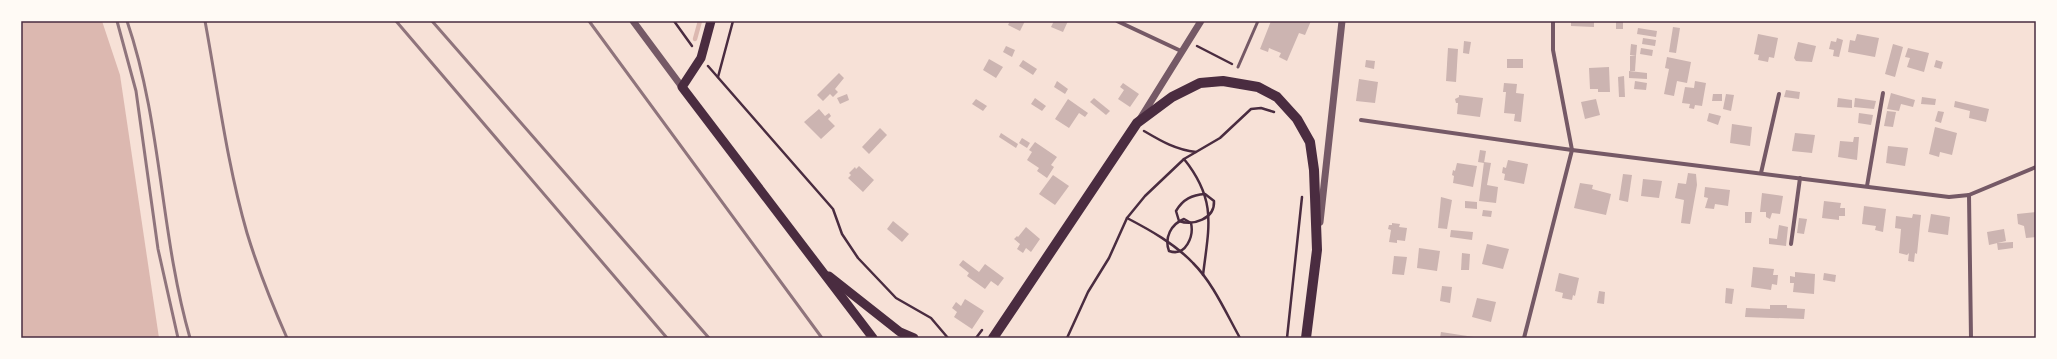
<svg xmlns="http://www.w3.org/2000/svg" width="2057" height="359" font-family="Jost,sans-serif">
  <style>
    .water { fill: #dcb8b0 }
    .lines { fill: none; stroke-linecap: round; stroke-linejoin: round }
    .stream { stroke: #dcb8b0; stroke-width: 4.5 }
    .building { fill: #ccb4b1 }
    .path { stroke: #4a2c40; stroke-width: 2.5 }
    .service { stroke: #755966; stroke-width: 3 }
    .minor { stroke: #755966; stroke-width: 4 }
    .tertiary { stroke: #755966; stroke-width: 7 }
    .primary { stroke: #4a2c40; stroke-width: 9 }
    .trunk { stroke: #4a2c40; stroke-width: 10 }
    .rail { stroke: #8f747c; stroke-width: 3 }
    .neatline { fill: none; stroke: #4a2c40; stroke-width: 1.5 }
  </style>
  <rect width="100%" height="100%" fill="#f7e1d7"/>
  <!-- water -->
  <polygon class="water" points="21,21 102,21 120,75 159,338 21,338"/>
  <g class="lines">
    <!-- stream -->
    <polyline class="stream" points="695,39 700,21"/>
  </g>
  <!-- building -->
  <g class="building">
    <polygon points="1010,21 1025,21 1020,31 1008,25"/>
    <polygon points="1054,21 1068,21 1063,32 1051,27"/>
    <polygon points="1271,21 1311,21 1305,35 1299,33 1287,61 1279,57 1281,53 1269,48 1268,52 1260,49"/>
    <polygon points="1571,21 1594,21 1594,27 1571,26"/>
    <rect x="1616" y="21" width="7" height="8"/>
    <polygon points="1673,27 1680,28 1676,53 1669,52"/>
    <polygon points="1638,28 1657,31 1656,37 1637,34"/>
    <polygon points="1758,34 1778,38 1774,58 1769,57 1768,62 1758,60 1759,55 1754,54"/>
    <polygon points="1857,34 1879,38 1875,57 1848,52 1850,40 1855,41"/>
    <polygon points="1643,38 1656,40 1655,46 1642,44"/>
    <polygon points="1837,38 1843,40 1839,57 1833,56 1834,50 1829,49 1831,41 1836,42"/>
    <polygon points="1464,41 1471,42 1469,54 1463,53"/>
    <polygon points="1798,42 1816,46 1812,62 1796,61 1794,58"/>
    <polygon points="1631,44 1637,45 1636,56 1630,55"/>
    <polygon points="1893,44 1903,47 1895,77 1885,74"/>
    <polygon points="1006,46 1015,50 1012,57 1003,52"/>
    <polygon points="1448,48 1458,49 1456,82 1446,81"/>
    <polygon points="1641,48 1653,50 1652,56 1640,54"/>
    <polygon points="1908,48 1929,53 1924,72 1907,67 1910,58 1905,57"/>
    <polygon points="1630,56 1636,56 1635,71 1630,71"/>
    <polygon points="1667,57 1691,62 1687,83 1677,81 1674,96 1664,94 1669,69 1665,68"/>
    <polygon points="989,59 1003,67 996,78 983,70"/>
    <rect x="1507" y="59" width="16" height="9"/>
    <polygon points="1023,60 1037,69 1033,75 1019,66"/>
    <polygon points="1366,60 1375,61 1374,69 1365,67"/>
    <polygon points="1936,60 1943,62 1941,69 1934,67"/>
    <polygon points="1609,67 1610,92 1598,92 1598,89 1590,89 1589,68"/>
    <polygon points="1629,71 1647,73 1647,79 1629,78"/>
    <polygon points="839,73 844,78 835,89 838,92 833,97 830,94 823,101 817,95"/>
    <polygon points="1624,76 1625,97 1619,97 1618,77"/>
    <polygon points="1359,79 1378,82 1375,103 1356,101"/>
    <polygon points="1057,81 1068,89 1065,94 1054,87"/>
    <polygon points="1635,81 1647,83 1646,90 1634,89"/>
    <polygon points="1695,81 1706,83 1702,106 1695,105 1694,109 1689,108 1690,104 1682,103 1685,87 1694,88"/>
    <polygon points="1123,83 1139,94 1130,107 1118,99 1124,90 1120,87"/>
    <polygon points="1504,83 1517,84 1516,93 1524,94 1521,122 1514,121 1515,114 1504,113 1506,92 1503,92"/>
    <polygon points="1786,90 1800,92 1799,99 1784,97"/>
    <polygon points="1891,93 1915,100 1913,107 1901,104 1899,111 1887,109"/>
    <polygon points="847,94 849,100 840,104 837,98"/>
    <polygon points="1713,94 1722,94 1722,101 1712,101"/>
    <polygon points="1726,94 1734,95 1731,111 1723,109"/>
    <polygon points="1459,95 1483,98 1480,117 1457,114 1458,103 1456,103 1455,99 1459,97"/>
    <polygon points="1922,97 1936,99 1935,105 1921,104"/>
    <polygon points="1035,98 1046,106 1042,111 1031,104"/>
    <polygon points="1094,98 1110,111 1106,115 1090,102"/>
    <polygon points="1838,98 1852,100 1852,108 1837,107"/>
    <polygon points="1855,98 1876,101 1874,109 1854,107"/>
    <polygon points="976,99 987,106 983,111 972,104"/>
    <polygon points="1068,99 1088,113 1085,117 1079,113 1069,128 1055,119"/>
    <polygon points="1596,99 1600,115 1585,119 1581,102"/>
    <polygon points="1955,101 1989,109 1986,122 1969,118 1970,111 1954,107"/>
    <polygon points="819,109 825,116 829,113 831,116 828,119 835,126 821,139 804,122"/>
    <polygon points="1887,111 1896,112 1893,127 1884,126"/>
    <polygon points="1938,111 1944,112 1941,123 1935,121"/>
    <polygon points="1709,113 1721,116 1718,125 1707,121"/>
    <polygon points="1859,113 1873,115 1871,125 1858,123"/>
    <polygon points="1732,124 1752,127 1750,146 1730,143"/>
    <polygon points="1935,127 1957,133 1952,155 1940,152 1939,157 1929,154"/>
    <polygon points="880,128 887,135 869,154 862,147"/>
    <polygon points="1001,133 1018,144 1016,148 999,137"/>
    <polygon points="1795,133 1815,135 1812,153 1792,151"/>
    <polygon points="1854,137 1859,137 1857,160 1838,157 1840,141 1853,142"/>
    <polygon points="1022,138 1030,143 1027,148 1019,143"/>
    <polygon points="1035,142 1057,157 1051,165 1054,167 1047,178 1037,171 1039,168 1027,160 1032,152 1029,150"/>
    <polygon points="1888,146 1908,148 1905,166 1886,163"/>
    <polygon points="1480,150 1486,151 1484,163 1478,162"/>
    <polygon points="1508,160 1528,164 1524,184 1504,180 1505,174 1502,173 1503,167 1506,168"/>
    <polygon points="1484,162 1491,163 1487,185 1498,187 1496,203 1479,201"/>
    <polygon points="1457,163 1477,166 1473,187 1453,183 1454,176 1452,175 1453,170 1455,171"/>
    <polygon points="859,166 874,180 863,192 848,178 851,175 849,173 855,167 856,169"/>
    <polygon points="1688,173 1696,174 1697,185 1690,224 1681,223 1684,200 1675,198 1678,183 1686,184"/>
    <polygon points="1623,174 1632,175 1628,202 1619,200"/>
    <polygon points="1053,175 1069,186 1055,205 1039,194"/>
    <polygon points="1643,179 1662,181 1659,198 1641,196"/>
    <polygon points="1580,183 1593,185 1592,189 1611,194 1606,215 1574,208"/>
    <polygon points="1705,187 1730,190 1728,206 1715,204 1714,209 1705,208 1708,198 1704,197"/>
    <polygon points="1762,193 1783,196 1780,214 1772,213 1770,219 1766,217 1766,212 1760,212"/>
    <polygon points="1441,197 1452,200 1447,229 1438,228"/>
    <polygon points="1465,201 1477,202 1477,209 1465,208"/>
    <polygon points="1824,201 1841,203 1840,208 1845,208 1845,216 1839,216 1839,220 1822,218"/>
    <polygon points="1864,206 1886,209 1883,232 1875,230 1876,226 1862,224"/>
    <polygon points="1483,210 1492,211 1491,217 1482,216"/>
    <polygon points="1745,212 1752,212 1751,223 1745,223"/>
    <polygon points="2036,212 2036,237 2026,238 2024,226 2018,224 2017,214"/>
    <polygon points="1913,214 1921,215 1917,254 1915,253 1914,262 1908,261 1909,253 1907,255 1899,253 1901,229 1895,228 1896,216 1912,218"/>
    <polygon points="1931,214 1950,217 1948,235 1928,232"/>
    <polygon points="1799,218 1807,219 1804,234 1797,233"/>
    <polygon points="893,221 909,234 902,242 887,229"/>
    <polygon points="1392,223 1400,224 1399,227 1407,228 1405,241 1397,240 1397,243 1389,242 1391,230 1388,229 1389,225 1392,225"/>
    <polygon points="1779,225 1788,227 1786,246 1769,244 1769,238 1777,239"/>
    <polygon points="1026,227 1040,239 1031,252 1026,248 1023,253 1017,249 1020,244 1014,239 1017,236 1018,237"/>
    <polygon points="2004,229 2006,241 1989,245 1987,232"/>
    <polygon points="1451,230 1473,232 1472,240 1450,237"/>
    <polygon points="2013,242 2013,248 1998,250 1997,243"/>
    <polygon points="1487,244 1509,249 1503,269 1482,264"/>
    <polygon points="1419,248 1440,251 1437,271 1417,268"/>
    <polygon points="1462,253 1470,254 1469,270 1461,270"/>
    <polygon points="1394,256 1407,257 1404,275 1392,274"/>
    <polygon points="963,260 979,272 985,264 1004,278 998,286 991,281 985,289 967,276 969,273 959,265"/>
    <polygon points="1753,267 1774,269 1773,275 1778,275 1777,285 1772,284 1771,290 1751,287"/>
    <polygon points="1795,272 1815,274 1814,294 1793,292 1794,283 1790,283 1790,276 1795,277"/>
    <polygon points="1559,273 1579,278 1575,296 1573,295 1572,300 1562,298 1563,293 1555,291"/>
    <polygon points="1824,273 1836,275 1835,282 1823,280"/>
    <polygon points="1442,286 1452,287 1450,303 1440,301"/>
    <polygon points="1726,288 1734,289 1732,304 1725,303"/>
    <polygon points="1599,291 1605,292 1604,304 1597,303"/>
    <polygon points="1477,298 1496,302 1491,322 1472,317"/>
    <polygon points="965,299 984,311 972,329 954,317 957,312 952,308 956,302 961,306"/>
    <polygon points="1770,305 1787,305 1787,308 1805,309 1804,319 1745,317 1746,308 1770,309"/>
    <polygon points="1441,332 1474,337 1474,338 1440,338"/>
  </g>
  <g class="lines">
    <!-- path -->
    <g class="path">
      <polyline points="674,21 692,46"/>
      <polyline points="1197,46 1232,64"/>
      <polyline points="708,66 833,209 842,234 858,258 896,298 931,318 948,338"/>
      <polyline points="718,77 733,21"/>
      <path d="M1144 131C1161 141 1176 150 1196 152"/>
      <path d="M1184 159C1217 200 1209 226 1203 275"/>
      <path d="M1205 194 1214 201C1215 219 1193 226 1179 221L1176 211C1183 199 1192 195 1205 194Z"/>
      <path d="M1127 218C1150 230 1175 244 1193 263 1213 283 1226 313 1240 338"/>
      <path d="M1184 219 1191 223C1194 236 1186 257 1169 251 1164 238 1171 224 1184 219Z"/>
      <polyline points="976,338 982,330"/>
      <polyline points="1067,338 1088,292 1109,258 1127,218 1145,196 1184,159 1220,138 1251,109 1261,108 1274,112"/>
      <polyline points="1287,338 1302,197"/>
    </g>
    <!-- service -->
    <polyline class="service" points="1238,67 1258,21"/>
    <!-- minor -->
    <g class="minor">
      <polyline points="1117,21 1181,51"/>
      <polyline points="1361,120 1572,150 1949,197 1969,195 2036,167"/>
      <polyline points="1761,173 1779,94"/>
      <polyline points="1867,186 1883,93"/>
      <polyline points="1969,195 1971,338"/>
      <polyline points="1791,244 1800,178"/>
      <polyline points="1524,338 1572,150 1553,50 1553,21"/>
    </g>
    <!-- tertiary -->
    <g class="tertiary">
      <polyline points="633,21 682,87"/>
      <polyline points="1140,119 1201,21"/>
      <polyline points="1320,222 1342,21"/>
    </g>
    <!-- primary -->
    <g class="primary">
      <polyline points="711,21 701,58 682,87 873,338"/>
      <polyline points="829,276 900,332 914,338"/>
    </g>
    <!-- trunk -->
    <polyline class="trunk" points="993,338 1137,123 1172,97 1200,83 1223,81 1258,87 1277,97 1297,119 1310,142 1314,170 1317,250 1306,338"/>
    <!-- rail -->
    <g class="rail">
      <polyline points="117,21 136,91 158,249 178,338"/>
      <path d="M127 21C162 123 160 234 190 338"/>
      <path d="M205 21C218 91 227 164 247 233 258 269 272 304 287 338"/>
      <polyline points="396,21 667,338"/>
      <polyline points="432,21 709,338"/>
      <polyline points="589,21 822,338"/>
    </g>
  </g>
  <!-- border -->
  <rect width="2057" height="359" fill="none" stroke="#fffaf5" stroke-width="44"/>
  <rect x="22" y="22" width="2013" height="315" class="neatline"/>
</svg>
